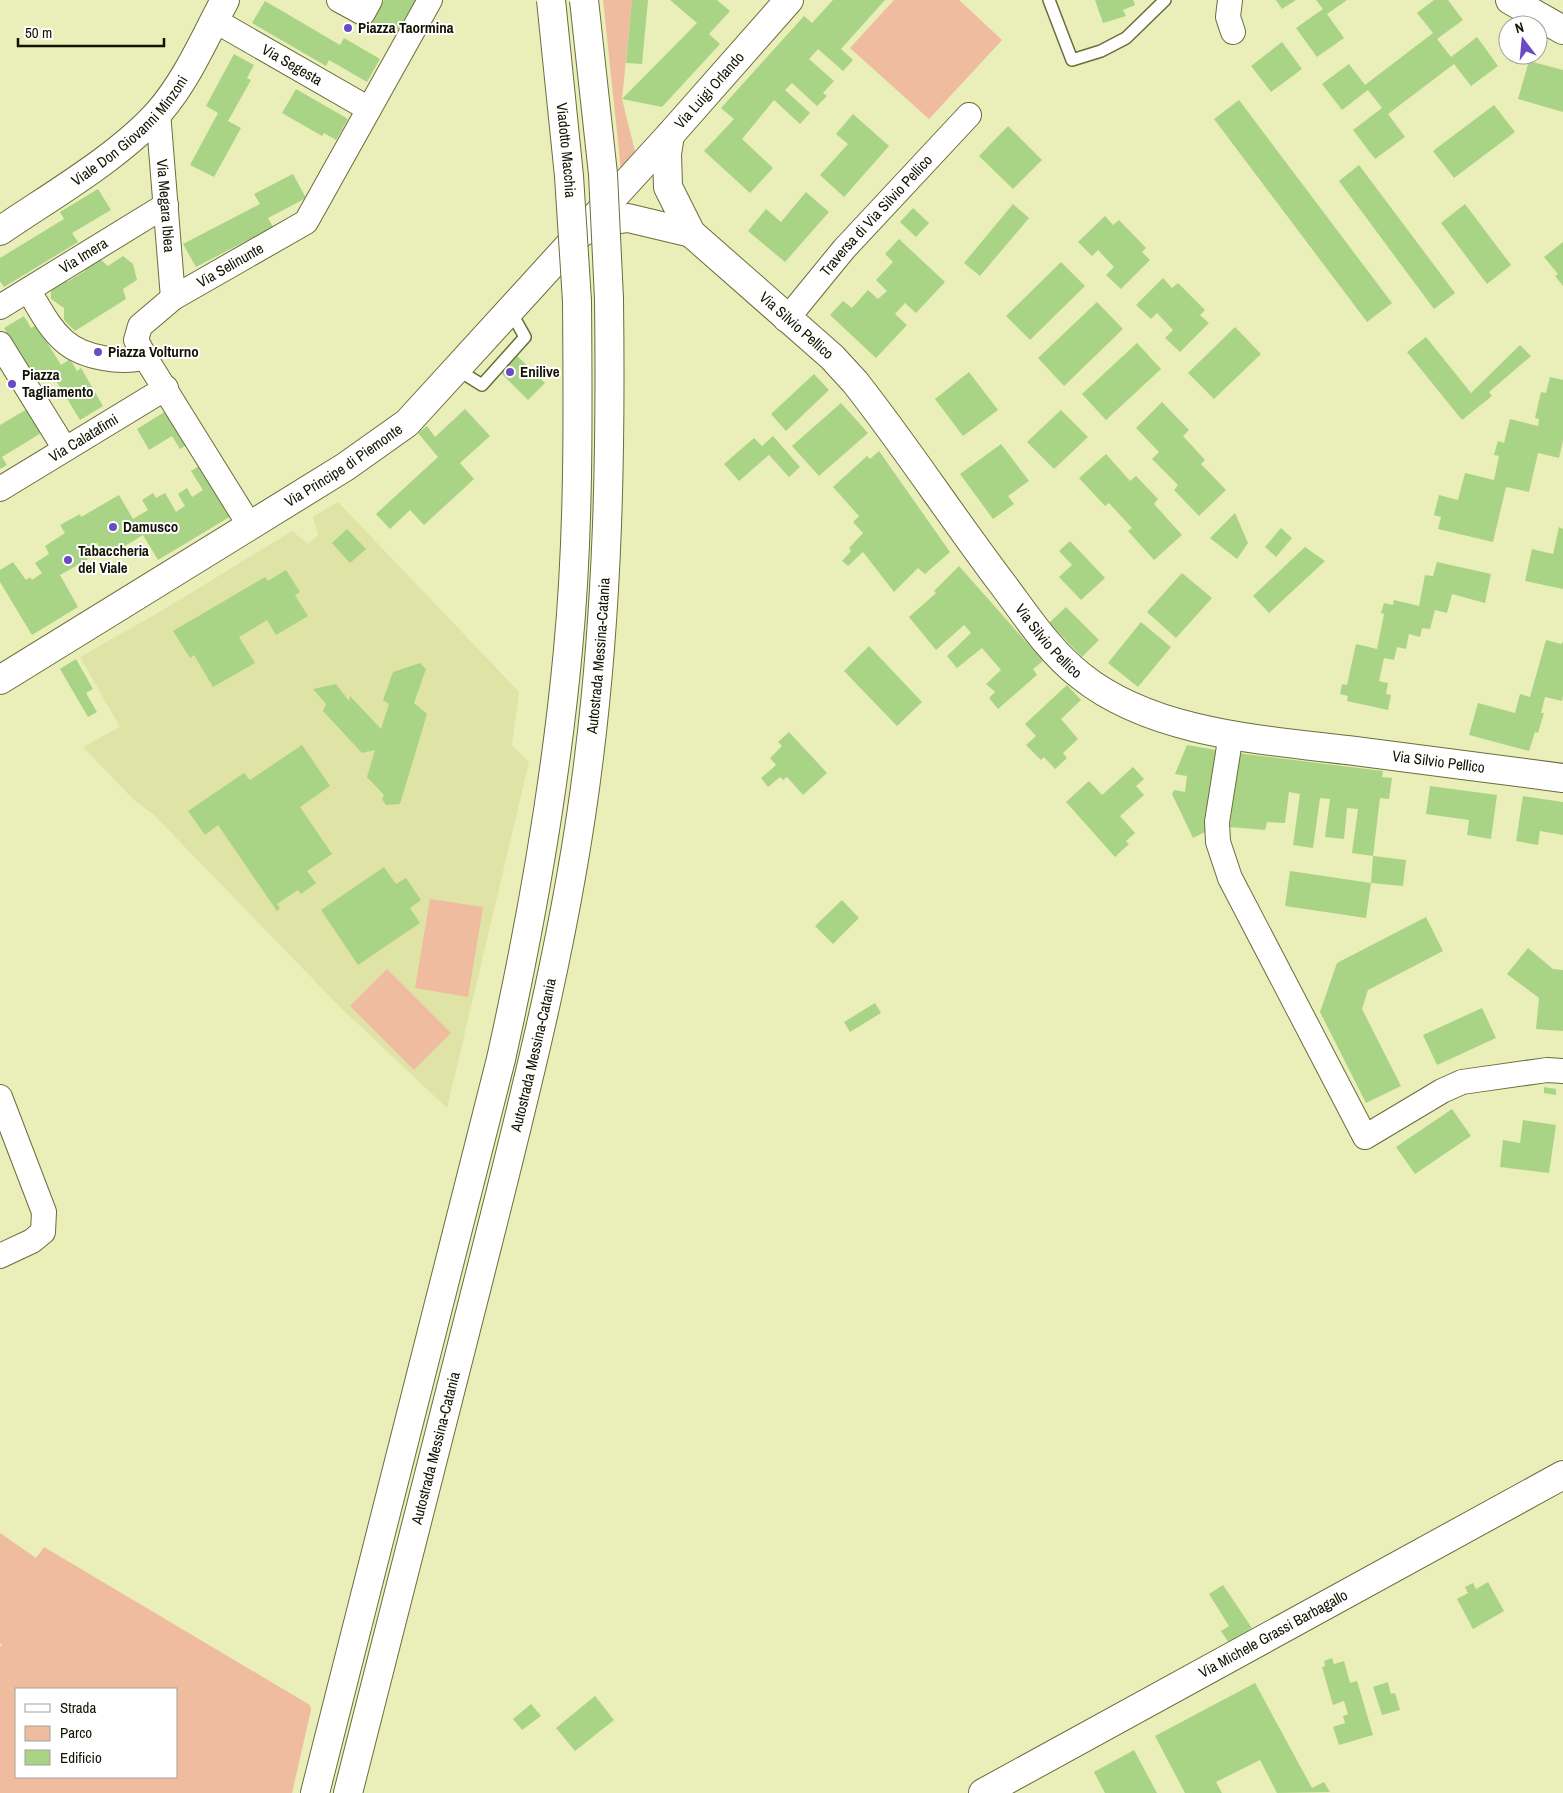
<svg xmlns="http://www.w3.org/2000/svg" width="1563" height="1793" font-family="'Archivo Narrow',sans-serif">
  <style>
    .built { fill: #dfe3a5 }
    .green { fill: #efbc9f; fill-rule: evenodd }
    .building { fill: #aad485 }
    .lines { fill: none; stroke-linecap: round; stroke-linejoin: round }
    .service-casing { stroke: #6b6d3c; stroke-width: 14 }
    .minor-casing { stroke: #6b6d3c; stroke-width: 26 }
    .tertiary-casing { stroke: #6b6d3c; stroke-width: 30 }
    .motorway-casing { stroke: #6b6d3c; stroke-width: 30 }
    .service { stroke: #fff; stroke-width: 11 }
    .minor { stroke: #fff; stroke-width: 24 }
    .tertiary { stroke: #fff; stroke-width: 28 }
    .motorway { stroke: #fff; stroke-width: 28 }
    .motorway-bridge-casing { stroke: #6b6d3c; stroke-width: 30; stroke-linecap: butt }
    .motorway-bridge { stroke: #fff; stroke-width: 28 }
    .poi-dot { fill: #6a4ac3; stroke: #fff; stroke-width: 2 }
    .labels { text-anchor: middle; stroke-width: 4; stroke-linejoin: round; paint-order: stroke }
    .poi-label { font-size: 15px; font-weight: bold; fill: #131302; stroke: #fff; text-anchor: start }
    .street-label { font-size: 15px; fill: #131302; stroke: #fff }
  </style>
  <rect width="100%" height="100%" fill="#eaeeb8"/>
  <!-- built -->
  <polygon class="built" points="338,502 519,692 512,745 529,762 447,1108 341,1008 153,814 134,800 83,747 120,727 80,657 163,610 292,531 308,544 318,535 313,517"/>
  <!-- green -->
  <g class="green">
    <polygon points="603,0 632,0 622,99 635,151 621,170"/>
    <polygon points="894,0 959,0 1002,40 929,119 850,48"/>
    <polygon points="430,899 483,907 468,997 415,988"/>
    <polygon points="387,969 451,1033 414,1070 350,1006"/>
    <path d="M0 1533 36 1558 44 1547 310 1705 311 1710 292 1793H0V1647L2 1645 0 1643ZM16 1689H176V1777H16Z"/>
  </g>
  <!-- building -->
  <g class="building">
    <polygon points="384,0 416,0 395,35 371,22"/>
    <polygon points="632,0 648,0 642,64 626,63"/>
    <polygon points="670,0 717,0 730,11 709,34 720,44 662,107 622,99 697,23"/>
    <polygon points="833,0 885,0 841,49 853,60 843,71 818,49 809,59 834,81 823,93 827,96 817,106 792,83 785,90 810,113 800,124 774,100 742,139 773,168 750,193 704,151 734,119 721,108 804,16 812,23"/>
    <polygon points="1095,0 1133,0 1135,5 1123,10 1126,16 1103,23"/>
    <polygon points="1276,0 1296,0 1282,9"/>
    <polygon points="1316,0 1347,0 1327,14 1344,38 1317,57 1296,28 1323,9"/>
    <polygon points="1434,0 1448,0 1463,20 1437,39 1451,57 1477,37 1498,66 1471,86 1454,64 1388,114 1405,137 1375,159 1353,130 1382,108 1368,90 1342,110 1322,84 1349,64 1365,85 1433,33 1417,13"/>
    <polygon points="265,1 340,45 344,38 380,59 367,82 329,60 326,66 252,23"/>
    <polygon points="1282,42 1302,69 1271,92 1251,66"/>
    <polygon points="234,54 254,65 247,78 251,80 228,121 241,128 214,177 190,165 218,113 206,106"/>
    <polygon points="1529,61 1563,70 1563,112 1518,99"/>
    <polygon points="296,89 348,119 336,140 324,133 322,136 282,113"/>
    <polygon points="1239,100 1392,303 1367,322 1214,119"/>
    <polygon points="1494,105 1515,132 1454,178 1433,151"/>
    <polygon points="853,114 889,146 844,197 820,175 848,144 836,134"/>
    <polygon points="1008,126 1042,160 1013,189 979,156"/>
    <polygon points="1359,165 1455,293 1434,309 1339,181"/>
    <polygon points="293,174 306,198 268,218 273,227 196,267 183,244 260,204 254,194"/>
    <polygon points="98,189 111,210 72,233 78,242 4,287 0,281 0,258 64,219 60,212"/>
    <polygon points="806,192 829,212 785,262 748,231 766,209 781,222"/>
    <polygon points="1013,204 1029,218 980,276 964,263"/>
    <polygon points="1465,204 1511,265 1487,284 1441,223"/>
    <polygon points="913,208 929,223 916,237 900,222"/>
    <polygon points="1105,216 1113,225 1119,220 1146,248 1142,252 1150,260 1121,289 1106,275 1114,267 1098,250 1092,256 1078,242"/>
    <polygon points="899,239 945,282 916,313 905,303 895,314 907,325 876,358 830,315 843,301 852,308 868,290 878,299 887,291 876,280 893,262 885,254"/>
    <polygon points="1563,242 1563,286 1555,276 1558,274 1544,257"/>
    <polygon points="123,256 133,264 137,280 123,289 126,299 75,331 64,320 64,308 51,299 51,287 64,279 67,282 85,271 86,265 98,257 108,266"/>
    <polygon points="1061,262 1085,286 1030,340 1006,316"/>
    <polygon points="1163,278 1172,288 1178,283 1205,310 1200,315 1209,323 1180,352 1165,338 1173,330 1157,313 1151,319 1136,305"/>
    <polygon points="1097,302 1123,329 1064,386 1038,358"/>
    <polygon points="24,316 31,328 36,325 61,365 70,359 77,371 81,368 103,406 80,420 49,369 35,378 4,328"/>
    <polygon points="1235,327 1261,354 1214,399 1188,373"/>
    <polygon points="1426,337 1471,393 1520,345 1531,356 1489,392 1492,396 1462,420 1407,352"/>
    <polygon points="1137,343 1161,369 1106,420 1082,394"/>
    <polygon points="513,352 545,383 528,400 497,369"/>
    <polygon points="969,372 998,410 963,436 935,399"/>
    <polygon points="814,374 829,390 786,431 771,414"/>
    <polygon points="1550,377 1563,380 1563,440 1559,458 1538,453 1529,492 1506,487 1493,542 1438,529 1441,517 1434,515 1439,495 1458,500 1465,473 1494,480 1499,456 1494,455 1498,441 1504,443 1510,419 1538,426 1539,419 1535,418 1541,392 1546,393"/>
    <polygon points="1162,402 1189,430 1183,436 1205,460 1201,464 1226,490 1199,516 1174,490 1178,485 1152,459 1159,452 1136,428"/>
    <polygon points="841,403 868,433 819,476 792,446"/>
    <polygon points="27,409 41,433 2,457 7,465 0,469 0,425"/>
    <polygon points="465,409 490,436 460,463 474,479 424,525 410,510 390,529 376,514 438,457 418,433 427,426 435,437"/>
    <polygon points="1061,410 1088,437 1054,469 1027,442"/>
    <polygon points="166,411 190,443 180,449 172,436 149,450 137,429"/>
    <polygon points="773,436 800,467 789,477 769,455 739,481 724,464 754,438 762,446"/>
    <polygon points="1001,444 1029,481 1008,496 1014,504 993,519 960,474"/>
    <polygon points="879,451 950,552 925,574 918,568 894,592 863,552 848,566 842,561 851,551 849,548 863,533 853,522 859,516 833,487 867,456 870,459"/>
    <polygon points="1106,454 1130,481 1136,476 1158,499 1154,504 1182,535 1154,560 1128,531 1132,528 1109,503 1105,506 1079,478"/>
    <polygon points="204,463 236,513 158,560 143,535 105,558 97,543 85,549 90,558 60,575 78,607 32,635 0,582 0,570 13,562 26,580 30,577 32,580 42,573 35,563 49,554 45,546 65,533 60,525 80,514 81,517 119,495 133,519 148,510 142,500 153,493 156,498 165,493 176,512 185,506 178,494 187,488 192,497 203,490 191,471"/>
    <polygon points="1235,513 1248,543 1237,559 1210,538"/>
    <polygon points="1559,527 1563,529 1563,589 1525,581 1532,549 1553,554"/>
    <polygon points="1281,528 1292,538 1276,557 1265,547"/>
    <polygon points="347,529 366,549 350,563 332,543"/>
    <polygon points="1070,541 1105,578 1081,600 1059,577 1072,565 1059,551"/>
    <polygon points="1305,547 1325,561 1269,613 1253,596"/>
    <polygon points="1437,562 1491,574 1485,603 1452,594 1447,613 1435,610 1430,629 1422,628 1420,637 1409,634 1406,649 1397,647 1394,660 1384,658 1379,681 1388,683 1386,694 1391,695 1388,710 1347,701 1348,696 1340,694 1342,684 1347,685 1356,644 1377,649 1384,614 1381,613 1384,603 1393,605 1394,600 1419,606 1425,575 1433,576"/>
    <polygon points="959,566 1043,661 1033,669 1037,675 998,709 989,698 995,692 986,684 1001,670 982,648 957,668 947,656 971,633 964,625 936,650 909,617 936,593 934,591"/>
    <polygon points="286,570 300,592 295,595 308,616 276,635 267,620 239,637 255,663 213,687 194,655 190,658 173,631 265,577 268,581"/>
    <polygon points="1182,573 1212,598 1176,638 1147,612"/>
    <polygon points="1066,607 1099,640 1082,657 1049,623"/>
    <polygon points="1141,622 1171,647 1138,687 1108,663"/>
    <polygon points="1546,640 1561,644 1563,642 1563,696 1562,701 1545,697 1541,713 1544,713 1538,733 1535,732 1529,751 1469,735 1478,703 1515,713 1520,694 1530,697"/>
    <polygon points="869,646 922,702 897,726 844,671"/>
    <polygon points="76,659 93,689 86,693 97,712 88,717 60,669"/>
    <polygon points="420,663 426,669 414,703 427,714 400,804 386,805 382,799 384,795 367,777 375,750 362,753 323,711 326,704 313,689 336,684 349,701 350,696 381,729 389,704 383,700 393,672"/>
    <polygon points="1067,685 1081,700 1061,719 1078,739 1063,753 1067,758 1055,769 1044,757 1041,760 1026,745 1036,736 1025,724"/>
    <polygon points="789,732 827,773 803,795 787,777 783,780 780,777 768,787 761,778 776,765 770,758 782,746 778,742"/>
    <polygon points="302,745 330,786 300,807 332,854 307,871 316,883 301,894 298,890 277,904 280,908 277,911 218,825 205,835 188,811 244,773 250,780"/>
    <polygon points="1187,745 1216,750 1205,832 1193,838 1172,794 1174,790 1185,792 1187,776 1175,774"/>
    <polygon points="1237,753 1383,771 1382,777 1392,778 1389,799 1380,798 1373,856 1352,853 1358,809 1347,808 1344,839 1325,837 1330,799 1320,798 1313,848 1293,845 1300,794 1289,792 1285,823 1267,822 1265,830 1230,827"/>
    <polygon points="1133,767 1144,779 1136,786 1144,795 1120,816 1135,833 1126,841 1129,844 1115,857 1066,802 1089,781 1102,795"/>
    <polygon points="1430,786 1497,795 1491,839 1467,835 1469,820 1426,814"/>
    <polygon points="1523,796 1563,802 1563,835 1540,831 1538,845 1516,841"/>
    <polygon points="1373,856 1406,860 1403,886 1371,883 1366,918 1285,906 1290,871 1371,883"/>
    <polygon points="384,867 396,884 406,878 421,900 410,908 420,923 358,965 321,910"/>
    <polygon points="842,900 859,918 833,944 815,926"/>
    <polygon points="1426,917 1443,951 1368,990 1362,1009 1401,1086 1366,1103 1320,1012 1337,963"/>
    <polygon points="1528,948 1553,969 1563,970 1563,1031 1536,1029 1539,998 1507,974"/>
    <polygon points="875,1003 881,1013 850,1032 844,1022"/>
    <polygon points="1482,1008 1496,1038 1437,1065 1423,1035"/>
    <polygon points="1544,1087 1556,1089 1556,1095 1544,1093"/>
    <polygon points="1452,1109 1471,1136 1415,1174 1396,1147"/>
    <polygon points="1523,1120 1556,1125 1549,1173 1500,1167 1503,1140 1520,1143"/>
    <polygon points="1488,1582 1504,1611 1473,1629 1457,1599 1468,1593 1465,1587 1473,1583 1476,1589"/>
    <polygon points="1223,1585 1252,1628 1229,1643 1221,1631 1229,1626 1209,1594"/>
    <polygon points="1332,1658 1334,1664 1344,1661 1350,1683 1357,1681 1373,1735 1339,1745 1333,1727 1345,1723 1343,1716 1348,1714 1344,1701 1333,1705 1322,1667 1325,1666 1324,1661"/>
    <polygon points="1388,1682 1391,1694 1395,1693 1400,1710 1382,1715 1373,1687"/>
    <polygon points="1255,1683 1312,1788 1324,1782 1330,1792 1277,1793 1260,1760 1216,1782 1222,1793 1185,1793 1155,1736"/>
    <polygon points="595,1696 614,1720 575,1751 556,1728"/>
    <polygon points="531,1704 541,1716 522,1730 513,1719"/>
    <polygon points="1134,1750 1157,1793 1105,1793 1094,1772"/>
  </g>
  <g class="lines">
    <defs>
      <g id="service">
        <polyline points="1049,0 1072,60 1101,51 1126,38 1165,0"/>
        <polyline points="458,370 482,385 525,337 511,312"/>
      </g>
      <g id="minor">
        <polyline points="339,0 363,13 370,0"/>
        <polyline points="1230,0 1228,17 1233,32"/>
        <path id="s1" d="M214 20 369 109"/>
        <path id="s2" d="M158 112 173 298"/>
        <path d="M28 290C39 307 48 327 64 341 83 358 122 364 145 357"/>
        <path id="s3" d="M0 307 166 205"/>
        <path id="s4" d="M786 320 844 249 969 115"/>
        <polyline points="0,344 65,449"/>
        <path id="s5" d="M0 489 166 388"/>
        <path id="s6" d="M250 526 145 357 136 340 140 326 173 298 306 222 430 0"/>
        <polyline points="1231,734 1217,822 1218,842 1230,878 1365,1137 1442,1091 1462,1082 1547,1070 1563,1071"/>
        <polyline points="0,1097 44,1212 43,1232 32,1241 0,1256"/>
      </g>
      <g id="tertiary">
        <polyline points="1510,0 1563,30"/>
        <path id="s7" d="M670 135 667 154 668 187 691 233 832 357 855 382C907 448 953 519 1004 586 1027 617 1050 652 1081 676 1153 734 1265 740 1355 751 1424 760 1494 769 1563 778"/>
        <path id="s8" d="M0 231C51 196 119 157 159 112 187 80 205 37 225 0"/>
        <polyline points="584,231 614,220 628,218 691,233"/>
        <path id="s9" d="M0 680 345 467 407 423 670 135 789 0"/>
        <path id="s10" d="M983 1793 1563 1475"/>
      </g>
      <g id="motorway">
        <path d="M315 1793 501 1059C531 924 555 789 568 650 579 534 578 417 577 301"/>
        <path id="s11" d="M348 1793C392 1620 436 1447 480 1274 523 1103 568 932 589 757 608 605 611 452 609 299"/>
      </g>
    </defs>
    <!-- service casing -->
    <use href="#service" class="service-casing"/>
    <!-- minor casing -->
    <use href="#minor" class="minor-casing"/>
    <!-- tertiary casing -->
    <use href="#tertiary" class="tertiary-casing"/>
    <!-- motorway casing -->
    <use href="#motorway" class="motorway-casing"/>
    <!-- service -->
    <use href="#service" class="service"/>
    <!-- minor -->
    <use href="#minor" class="minor"/>
    <!-- tertiary -->
    <use href="#tertiary" class="tertiary"/>
    <!-- motorway -->
    <use href="#motorway" class="motorway"/>
    <defs>
      <g id="motorway-bridge">
        <path id="s12" d="M551 0 569 176 577 301"/>
        <polyline points="584,0 603,174 609,299"/>
      </g>
    </defs>
    <!-- motorway-bridge casing -->
    <use href="#motorway-bridge" class="motorway-bridge-casing"/>
    <!-- motorway-bridge -->
    <use href="#motorway-bridge" class="motorway-bridge"/>
  </g>
  <!-- markers -->
  <g class="poi-dot">
    <circle cx="348" cy="28" r="5"/>
    <circle cx="98" cy="352" r="5"/>
    <circle cx="510" cy="372" r="5"/>
    <circle cx="12" cy="384" r="5"/>
    <circle cx="113" cy="527" r="5"/>
    <circle cx="68" cy="560" r="5"/>
  </g>
  <g class="labels">
    <!-- poi labels -->
    <g class="poi-label">
      <text x="358" y="33">Piazza Taormina</text>
      <text x="108" y="357">Piazza Volturno</text>
      <text x="520" y="377">Enilive</text>
      <text x="22" y="380">Piazza<tspan x="22" dy="17">Tagliamento</tspan></text>
      <text x="123" y="532">Damusco</text>
      <text x="78" y="556">Tabaccheria<tspan x="78" dy="17">del Viale</tspan></text>
    </g>
    <!-- street labels -->
    <g class="street-label">
      <text dy="5" stroke="none"><textPath href="#s1" startOffset="90">Via Segesta</textPath></text>
      <text dy="5" stroke="none"><textPath href="#s9" startOffset="931">Via Luigi Orlando</textPath></text>
      <text dy="5" stroke="none"><textPath href="#s8" startOffset="165">Viale Don Giovanni Minzoni</textPath></text>
      <text dy="5" stroke="none"><textPath href="#s12" startOffset="151">Viadotto Macchia</textPath></text>
      <text dy="5" stroke="none"><textPath href="#s2" startOffset="94">Via Megara Iblea</textPath></text>
      <text dy="5" stroke="none"><textPath href="#s4" startOffset="138">Traversa di Via Silvio Pellico</textPath></text>
      <text dy="5" stroke="none"><textPath href="#s3" startOffset="98">Via Imera</textPath></text>
      <text dy="5" stroke="none"><textPath href="#s6" startOffset="342">Via Selinunte</textPath></text>
      <text dy="5" stroke="none"><textPath href="#s7" startOffset="244">Via Silvio Pellico</textPath></text>
      <text dy="5" stroke="none"><textPath href="#s5" startOffset="98">Via Calatafimi</textPath></text>
      <text dy="5" stroke="none"><textPath href="#s9" startOffset="405">Via Principe di Piemonte</textPath></text>
      <text dy="5" stroke="none"><textPath href="#s7" startOffset="649">Via Silvio Pellico</textPath></text>
      <text dy="5" stroke="none"><textPath href="#s11" startOffset="1166">Autostrada Messina-Catania</textPath></text>
      <text dy="5" stroke="none"><textPath href="#s7" startOffset="1069">Via Silvio Pellico</textPath></text>
      <text dy="5" stroke="none"><textPath href="#s11" startOffset="761">Autostrada Messina-Catania</textPath></text>
      <text dy="5" stroke="none"><textPath href="#s11" startOffset="356">Autostrada Messina-Catania</textPath></text>
      <text dy="5" stroke="none"><textPath href="#s10" startOffset="331">Via Michele Grassi Barbagallo</textPath></text>
    </g>
  </g>
  <!-- legend -->
  <rect x="15" y="1688" width="162" height="90" fill="#ffffff" stroke="#a1a19a"/>
  <rect x="25" y="1704" width="25" height="8" fill="#ffffff" stroke="#a1a19a"/>
  <text x="60" y="1713" font-size="15" fill="#131302">Strada</text>
  <rect x="25" y="1726" width="25" height="15" fill="#efbc9f" stroke="#a1a19a"/>
  <text x="60" y="1738" font-size="15" fill="#131302">Parco</text>
  <rect x="25" y="1750" width="25" height="15" fill="#aad485" stroke="#a1a19a"/>
  <text x="60" y="1763" font-size="15" fill="#131302">Edificio</text>
  <!-- north arrow -->
  <g transform="translate(1523 40) rotate(344)"><circle r="24" fill="#ffffff" stroke="#a1a19a"/>
  <path d="M0-4L9 19L0 12L-9 19Z" fill="#6a4ac3"/>
  <text y="-8" font-size="14" font-weight="bold" text-anchor="middle" fill="#131302">N</text>
  </g>
  <!-- scale -->
  <path d="M18 38v8h146v-8" fill="none" stroke="#131302" stroke-width="2.5"/>
  <text x="25" y="38" font-size="15" fill="#131302" stroke="#ffffff" stroke-width="4" paint-order="stroke">50 m</text>
</svg>
